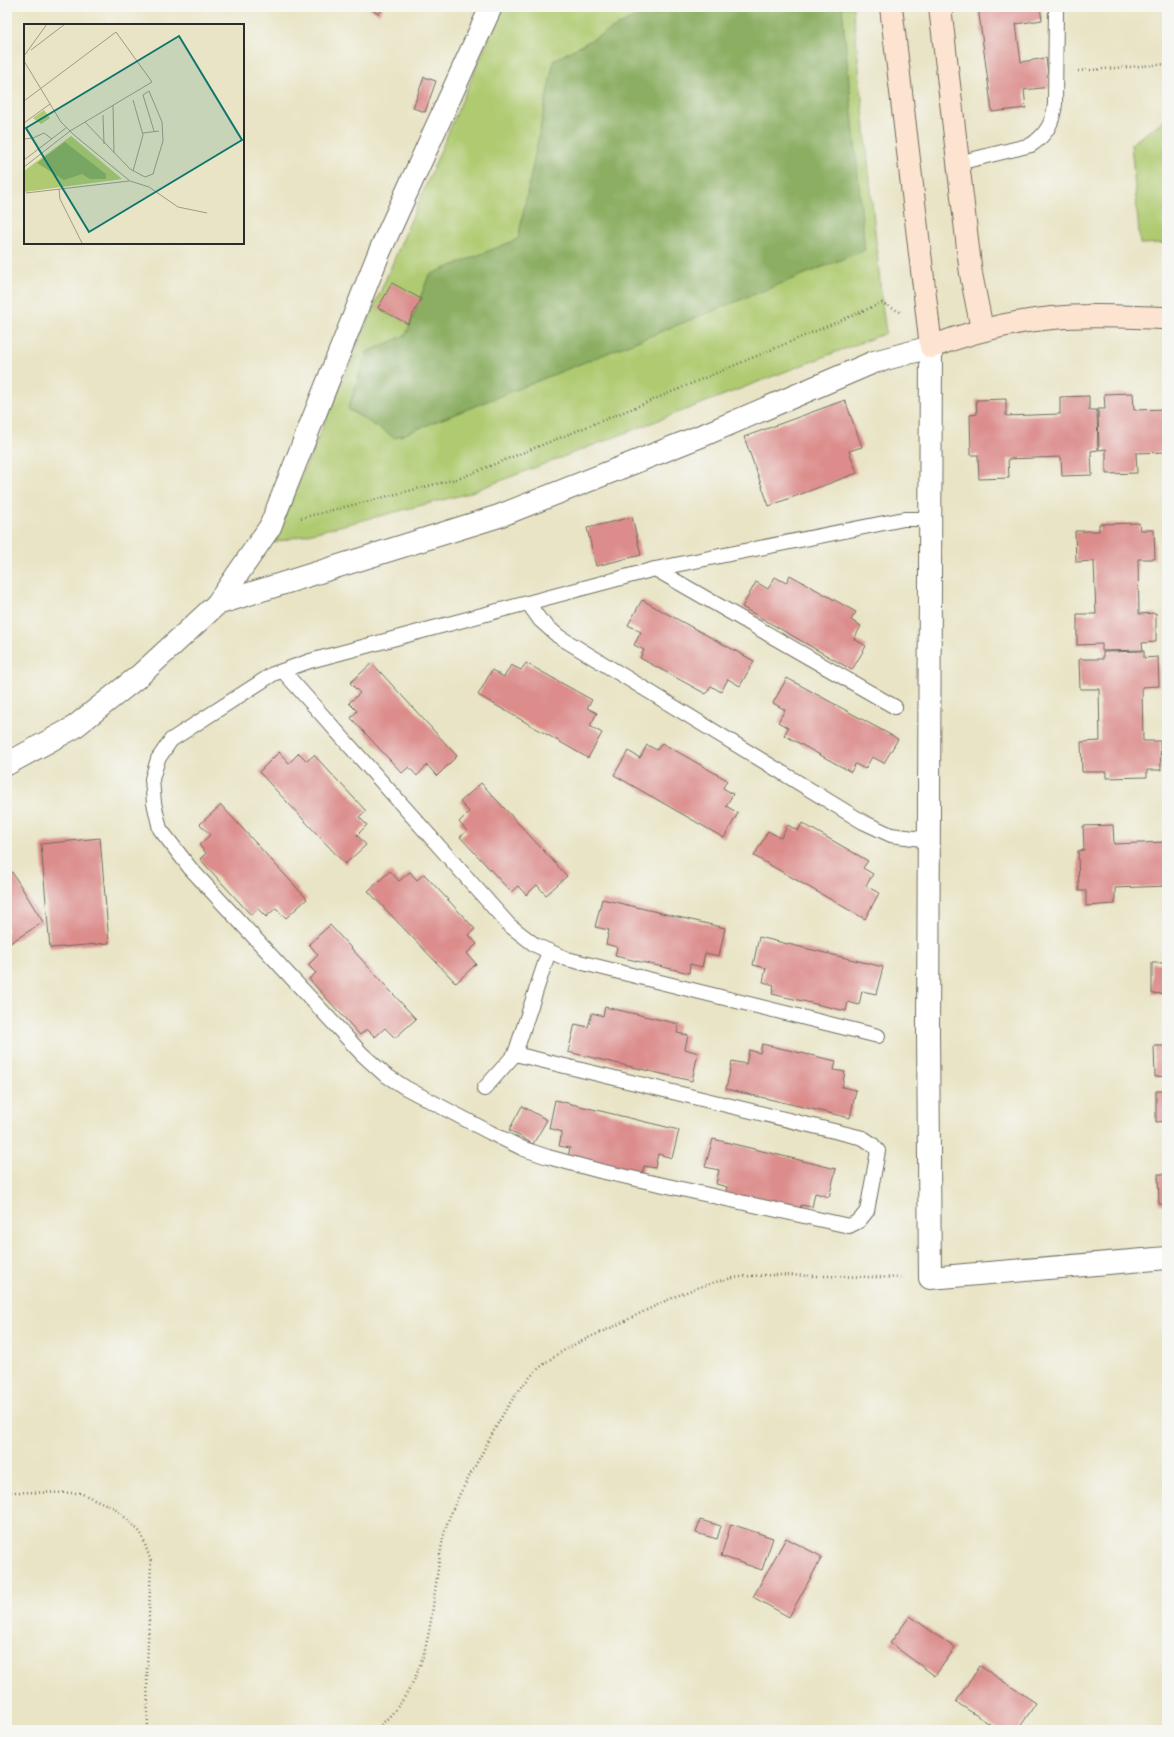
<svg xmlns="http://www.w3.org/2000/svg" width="1174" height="1737" font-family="'Libre Bodoni',serif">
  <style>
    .green { fill: #afca70; stroke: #6d7a4e }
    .forest { fill: #8bae62; stroke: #5b6c46 }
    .building { fill: #db8c8b }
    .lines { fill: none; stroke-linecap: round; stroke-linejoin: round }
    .lane-casing { stroke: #6e6c61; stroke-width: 16 }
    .street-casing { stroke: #6e6c61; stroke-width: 24 }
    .secondary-casing { stroke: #6e6c61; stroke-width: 24 }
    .path { stroke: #6e6c61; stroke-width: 2.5; stroke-dasharray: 1 3; stroke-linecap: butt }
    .lane { stroke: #fff; stroke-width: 14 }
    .street { stroke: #fff; stroke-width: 22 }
    .secondary { stroke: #fde4d0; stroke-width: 22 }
    .inset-road { fill: none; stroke: #9d9a87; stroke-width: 1 }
    .view { fill: #0f766e; fill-opacity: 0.15; stroke: #0f766e; stroke-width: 2 }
    .inset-edge { fill: none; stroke: #2b2b2b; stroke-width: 2 }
  </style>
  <rect width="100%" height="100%" fill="#f6f6f2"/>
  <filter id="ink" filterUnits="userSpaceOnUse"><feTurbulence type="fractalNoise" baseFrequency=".025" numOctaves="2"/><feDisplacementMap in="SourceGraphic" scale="8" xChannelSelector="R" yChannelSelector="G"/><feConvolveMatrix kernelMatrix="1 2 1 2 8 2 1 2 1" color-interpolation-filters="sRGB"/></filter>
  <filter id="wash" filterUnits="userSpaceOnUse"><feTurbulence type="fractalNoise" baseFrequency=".012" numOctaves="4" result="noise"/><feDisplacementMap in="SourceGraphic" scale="16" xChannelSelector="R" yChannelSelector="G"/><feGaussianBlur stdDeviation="0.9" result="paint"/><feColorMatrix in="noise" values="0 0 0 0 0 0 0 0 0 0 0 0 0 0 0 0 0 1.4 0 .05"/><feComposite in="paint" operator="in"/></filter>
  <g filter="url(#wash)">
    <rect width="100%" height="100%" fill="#e9e4c5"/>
    <!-- green -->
    <g class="green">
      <polygon points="502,7 853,7 882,303 886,333 466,494 273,543"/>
      <polygon points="1167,118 1167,243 1140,244 1131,144"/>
    </g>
    <!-- forest -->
    <polygon class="forest" points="653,7 842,7 865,250 395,438 348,409 367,352 406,335 429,275 518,239 554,60"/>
    <g id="blocks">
      <!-- building -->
      <g class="building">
        <polygon points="367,7 383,7 379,14"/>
        <polygon points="978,7 1040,7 1042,20 1016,24 1021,62 1046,58 1050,87 1024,90 1026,108 992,112"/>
        <polygon points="424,77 436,81 425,112 413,108"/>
        <polygon points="392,283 421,299 408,324 378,308"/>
        <polygon points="1133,393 1134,410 1167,409 1167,452 1136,453 1137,473 1106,474 1106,449 1099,450 1098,409 1105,409 1104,394"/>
        <polygon points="1089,396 1089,410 1097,410 1098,450 1091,451 1092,475 1062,476 1061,457 1008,459 1009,478 979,479 978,455 971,455 970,415 977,414 976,400 1006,399 1006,416 1060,414 1060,397"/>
        <polygon points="845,400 862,447 849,451 857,473 769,506 744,437"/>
        <polygon points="632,517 641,555 596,566 587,528"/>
        <polygon points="1139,523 1140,530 1154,530 1155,559 1138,559 1139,614 1156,613 1156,642 1142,643 1143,650 1102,651 1102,644 1077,645 1077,614 1096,614 1094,561 1076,562 1075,531 1099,531 1099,524"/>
        <polygon points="790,575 856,612 851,620 861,626 854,639 866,646 852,670 742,607 756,582 768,589 775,577 786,583"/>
        <polygon points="642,600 754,661 740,686 728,679 721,692 711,686 706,694 640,658 644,650 634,645 641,632 628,625"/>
        <polygon points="1144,651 1144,658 1158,657 1159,686 1142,687 1143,741 1160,741 1161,770 1147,770 1147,777 1106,778 1106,772 1082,772 1081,742 1100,741 1099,689 1080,689 1079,659 1103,659 1103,652"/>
        <polygon points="372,663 457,756 437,776 427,765 417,776 409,767 402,773 351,718 357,711 349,703 360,693 350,683"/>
        <polygon points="526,663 592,700 587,708 597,713 590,726 602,733 588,758 478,695 492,670 504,677 511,665 521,670"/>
        <polygon points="787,678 898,739 884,763 872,757 865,769 855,764 851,772 784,735 788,728 778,722 785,710 773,703"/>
        <polygon points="662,743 727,780 723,788 733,794 726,806 738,813 724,838 614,775 628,751 640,758 647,745 657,750"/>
        <polygon points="279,752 289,763 299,753 307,761 314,755 366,811 359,817 367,825 357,835 366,845 345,864 259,772"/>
        <polygon points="481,783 567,876 546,895 537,885 526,895 518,886 511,892 460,837 467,831 459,822 469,812 460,802"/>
        <polygon points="221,805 307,899 286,918 276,908 266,917 258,909 251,915 200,859 206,853 199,845 210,835 200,824"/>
        <polygon points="802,823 868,861 863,868 873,874 866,886 879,893 865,919 754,856 768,831 781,838 788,825 798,831"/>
        <polygon points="1113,825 1114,844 1167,842 1167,886 1115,888 1115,904 1086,906 1086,891 1079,891 1078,851 1084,850 1083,826"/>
        <polygon points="100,838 109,943 50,948 41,844"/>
        <polygon points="390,871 399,881 410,872 417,880 424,874 475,929 469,935 477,944 467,953 476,964 456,983 368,891"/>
        <polygon points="12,872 43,922 7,945 7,875"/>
        <polygon points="602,899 725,928 719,956 705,953 702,967 690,964 689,973 615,956 617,947 606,944 609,930 595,927"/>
        <polygon points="330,925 416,1019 395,1038 385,1028 375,1037 367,1029 360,1035 309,979 316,973 308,965 318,955 309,944"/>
        <polygon points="759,937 883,967 876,994 862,991 859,1005 848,1002 846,1011 772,994 774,985 763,982 766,968 753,965"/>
        <polygon points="1152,963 1167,963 1167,993 1152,994"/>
        <polygon points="605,1007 679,1024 677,1033 688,1035 685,1049 698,1053 692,1081 568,1052 575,1024 588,1027 592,1013 603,1016"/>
        <polygon points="762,1044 836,1061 834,1070 845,1072 842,1087 856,1090 850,1118 726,1089 732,1061 746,1064 749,1050 760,1053"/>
        <polygon points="1154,1046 1167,1046 1167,1076 1155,1077"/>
        <polygon points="1156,1091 1167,1091 1167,1121 1156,1122"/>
        <polygon points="555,1100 679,1130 672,1158 658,1154 655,1168 644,1166 642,1174 568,1157 570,1148 559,1146 562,1132 549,1128"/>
        <polygon points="522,1106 547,1120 533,1144 509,1130"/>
        <polygon points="713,1139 836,1169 829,1197 815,1193 812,1207 801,1205 799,1213 725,1195 727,1187 716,1184 719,1170 705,1167"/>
        <polygon points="1158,1174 1167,1174 1167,1204 1159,1204"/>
        <polygon points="700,1520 721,1526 717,1539 696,1533"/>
        <polygon points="731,1524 773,1538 762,1570 721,1556"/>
        <polygon points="786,1538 822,1557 789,1617 753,1597"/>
        <polygon points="910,1616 955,1648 935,1676 890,1643"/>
        <polygon points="980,1666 1036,1703 1018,1730 999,1730 956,1702"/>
      </g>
    </g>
  </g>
  <g filter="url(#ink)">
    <use href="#blocks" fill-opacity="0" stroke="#6e6c61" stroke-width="1"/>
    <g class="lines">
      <defs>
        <g id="lane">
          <path d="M958 163 1031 145C1046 135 1053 123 1055 104L1056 7"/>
          <polyline points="655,569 895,707"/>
          <polyline points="528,603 540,620 558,636 863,822 891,835 929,840"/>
          <polyline points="283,671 509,925 535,945 567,959 878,1036"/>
          <polyline points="515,1054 863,1138 872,1144 878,1151 867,1211 859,1221 849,1226 600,1171 548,1157 524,1149 491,1133 406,1088 384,1074 362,1054 190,868 160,829 154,803 152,779 158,759 171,740 273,674 310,661 655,569 904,519 931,519"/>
          <polyline points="484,1089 515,1054 549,951"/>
        </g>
        <g id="street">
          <polyline points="217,604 270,527 379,253 491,7"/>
          <polyline points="7,764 73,728 139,676 217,604 499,516 706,434 874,362 931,347 928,1032 930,1278 1167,1258"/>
        </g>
        <g id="secondary">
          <path d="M891 7 931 347C970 332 1010 322 1052 318 1090 314 1129 317 1167 318"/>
          <polyline points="940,7 971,274 982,329"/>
        </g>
      </defs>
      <!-- lane casing -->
      <use href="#lane" class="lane-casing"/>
      <!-- street casing -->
      <use href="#street" class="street-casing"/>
      <!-- secondary casing -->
      <use href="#secondary" class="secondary-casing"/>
      <!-- path -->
      <g class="path">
        <polyline points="1078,71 1167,64"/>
        <polyline points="301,518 460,478 636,407 882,303 900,312"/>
        <polyline points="7,1492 80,1493 115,1508 141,1533 151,1562 147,1670 148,1730"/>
        <path d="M375 1730C435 1680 429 1614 442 1544 447 1513 465 1485 480 1457 496 1427 511 1395 536 1371 558 1350 588 1338 615 1326 653 1307 691 1286 733 1278 760 1274 785 1275 812 1276 843 1276 873 1277 904 1278"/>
      </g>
      <!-- lane -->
      <use href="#lane" class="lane"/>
      <!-- street -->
      <use href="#street" class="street"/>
      <!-- secondary -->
      <use href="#secondary" class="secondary"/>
    </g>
  </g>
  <!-- overview -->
  <g transform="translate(24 24)">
    <rect width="220" height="220" fill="#e9e4c5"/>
    <path d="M20 86 26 94 17 100 9 94ZM47 112 98 155 0 168V147Z" fill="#afca70"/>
    <path d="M41 118 82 150V155H66L58 150 40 156 13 139Z" fill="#8bae62"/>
    <path class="inset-road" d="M7 26 41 0M0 32 23 0M0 37 37 98 50 111 106 157 125 163 154 183 183 189M0 77 92 8 128 58 46 107 0 143M89 81 90 129M79 91 80 120M61 98 106 145 121 153 129 150 139 117 138 98 125 67 119 71 130 107M0 99 26 80M119 109 135 107M0 115 9 114 20 109 28 115M0 136 42 104M109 147 119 111 109 76M35 165 36 175 58 219M2 169 105 157"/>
    <path class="view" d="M155 12 218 116 65 208 2 104Z"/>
    <rect width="220" height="220" class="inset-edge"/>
  </g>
  <!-- margin -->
  <rect width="1174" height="1737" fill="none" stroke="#f6f6f2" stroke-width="24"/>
</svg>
